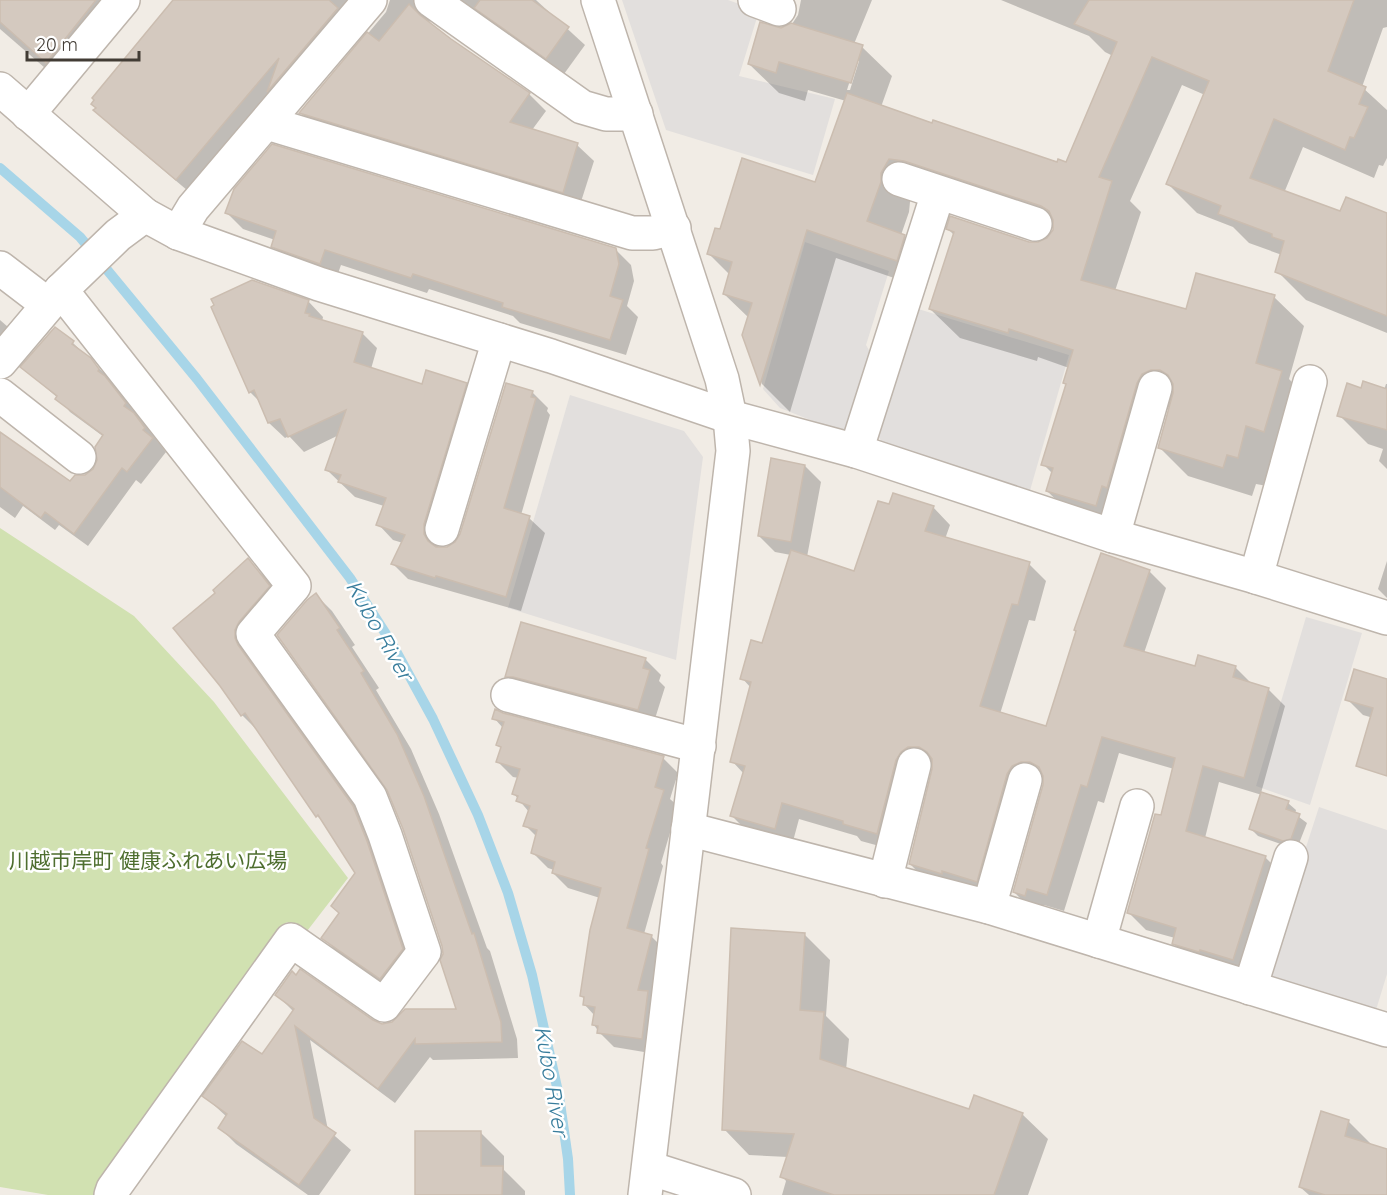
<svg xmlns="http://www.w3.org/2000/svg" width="1387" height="1195" font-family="Quicksand,'Noto Sans JP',sans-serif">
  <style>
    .green { fill: #d1e1b1 }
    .parking { fill: #e2dfdd }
    .shadow { fill: #0003; fill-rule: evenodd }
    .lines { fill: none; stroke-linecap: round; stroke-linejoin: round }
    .stream { stroke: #a7d5e8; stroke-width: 10 }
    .building { fill: #d4c9bf; stroke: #cbbdb0; stroke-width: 1.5 }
    .minor-casing { stroke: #beb5ac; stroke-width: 36 }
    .minor { stroke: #fff; stroke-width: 33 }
    .labels { text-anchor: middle; stroke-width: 5; stroke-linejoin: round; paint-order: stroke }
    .park-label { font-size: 21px; fill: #4e6e2f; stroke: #fff }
    .water-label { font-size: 22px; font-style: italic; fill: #387d9c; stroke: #fff }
  </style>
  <rect width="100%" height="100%" fill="#f1ece5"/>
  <!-- green -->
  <polygon class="green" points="0,528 134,616 214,702 348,878 304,935 287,922 94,1195 48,1195 0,1187"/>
  <!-- parking -->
  <g class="parking">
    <polygon points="622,0 728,0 759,11 739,76 835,99 813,175 666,130"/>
    <polygon points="805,242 889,271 866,345 874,359 855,423 841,432 780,408 763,389"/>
    <polygon points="915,308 1069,355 1029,494 887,450 874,430"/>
    <polygon points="570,395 684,431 703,457 676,660 508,608"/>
    <polygon points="1306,617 1362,633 1310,805 1256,786"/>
    <polygon points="1319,807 1387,830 1387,974 1376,1010 1264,977"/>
  </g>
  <!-- shadow -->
  <g class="shadow">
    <polygon points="0,0 124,0 60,81 0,29"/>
    <polygon points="175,0 379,0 194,196 112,127 96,110"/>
    <polygon points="390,0 439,0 429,17 430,24 529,94 546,111 532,130 577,145 594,161 579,208 317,129 301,113 386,12"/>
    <polygon points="457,0 536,0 585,45 564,74"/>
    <path d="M801 0H872L854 44 862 47 892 76 881 107 1058 164 1067 163 1113 56 1105 52 1089 36 1001 0H1387V27L1383 28 1362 87 1387 110V158L1383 166 1379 165 1374 178 1303 147 1284 193 1341 213 1387 215V333L1306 300 1277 271 1282 255 1249 243 1233 227 1197 213 1167 183 1205 95 1182 85 1130 201 1141 212 1115 291 1187 311 1274 297 1304 326 1289 379 1310 401 1267 486 1256 484 1252 496 1188 476 1159 447 1170 405 1166 412 1136 516 1131 514 1077 520 1047 491 1053 474 1043 464 1068 385 1069 368 1038 357 1037 361 960 338 930 309 954 235 948 229 1038 244 1048 240 1055 229 935 190 918 188 910 202 909 212 901 235 933 265 926 289 836 258 790 412 762 384 743 335 749 318 724 294 730 275 709 254 721 231 815 183 846 101 808 90 805 101 779 93 749 64 782 29 792 24 798 15ZM856 61H859L850 90H847Z"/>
    <polygon points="227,213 615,249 631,265 634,281 627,306 638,317 626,355 520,323 513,316 429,289 427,293 341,265 336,279 289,262 273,246 275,240 243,229"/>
    <polygon points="308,301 323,317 322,322 362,333 377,348 371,369 423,386 466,384 481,399 439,540 438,549 447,549 455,544 532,392 548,408 547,411 550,415 521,515 529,518 545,533 521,611 408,579 392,563 403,543 393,540 378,524 384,506 355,497 327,470 339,435 304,452 289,436 285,438 269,423 261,403 250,392"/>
    <polygon points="0,320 8,327 0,338"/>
    <polygon points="73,343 104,373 166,452 141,484 136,480 88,546 59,525 55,530 23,506 15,518 0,507 0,434 71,483 87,476 95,469 104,437 70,412 58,398 22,367"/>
    <polygon points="1386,384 1387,384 1387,469 1379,461 1383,449 1368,444 1339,415 1362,389 1384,390"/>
    <polygon points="805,466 821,482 807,557 855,572 890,506 933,507 950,525 945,539 1029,564 1046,581 1035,621 1029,620 1000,714 1047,728 1149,571 1166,588 1144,653 1196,668 1199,657 1236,668 1253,685 1268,689 1285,706 1261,793 1288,803 1296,810 1295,814 1307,823 1298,846 1292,848 1258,836 1250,828 1262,795 1219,782 1205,838 1265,857 1282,874 1250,976 1190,961 1173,943 1175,938 1146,930 1129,913 1162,817 1174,769 1119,753 1104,803 1098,801 1064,911 1044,905 1042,912 1031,909 1014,892 1045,785 1045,779 1037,779 994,898 927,881 910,864 933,764 926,764 894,850 861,841 857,836 799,819 792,845 749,833 732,816 744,774 732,761 751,688 742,678 763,645 791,555 775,552 759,536"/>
    <polygon points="248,560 264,576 285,602 254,638 369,824 418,965 396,994 339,954 323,938 340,913 357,873 324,822 317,816 258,731 242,715 217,593"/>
    <polygon points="1387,561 1387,598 1378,589"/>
    <polygon points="316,595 332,611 355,645 352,647 379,688 376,690 411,749 439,814 487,948 490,951 517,1039 518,1058 433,1060 430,1057 395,1103 310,1040 328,1130 351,1150 319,1195 308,1195 236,1144 220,1128 227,1117 204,1096 262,1056 294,1012 277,995 381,1025 458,1010 443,946 404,829"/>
    <polygon points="645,659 661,675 659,681 665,687 653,725 522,692 506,676"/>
    <polygon points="1387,681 1387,722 1363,715 1347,699"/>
    <polygon points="503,715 663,758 678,773 670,799 678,806 661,863 663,866 644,934 652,937 667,952 656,1054 614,1047 599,1032 594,1025 595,1016 584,1004 585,999 581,996 600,898 568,888 553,873 554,870 548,868 533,853 537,837 525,825 529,812 514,794 519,778 513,777 498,762 502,749 498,745 503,728 494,718"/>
    <polygon points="805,935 830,960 826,1016 849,1039 846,1070 970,1111 1022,1114 1048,1139 1028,1195 782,1195 786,1181 782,1176 788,1157 749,1155 724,1129"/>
    <polygon points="1348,1121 1372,1145 1387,1150 1387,1195 1309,1195 1300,1187"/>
    <polygon points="481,1133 504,1156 504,1170 525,1191 525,1195 417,1195"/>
  </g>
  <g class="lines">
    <!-- stream -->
    <polyline class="stream" points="0,168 80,237 197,379 350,578 391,642 433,719 478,815 508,893 532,975 559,1096 568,1159 570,1195"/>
  </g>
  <!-- building -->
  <g class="building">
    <polygon points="0,0 96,0 46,63 0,22"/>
    <polygon points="173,0 329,0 338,8 267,92 279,58 176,180 93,110 96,108 91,104 94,100 92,98"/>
    <polygon points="480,0 532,0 569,27 546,59 474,8"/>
    <polygon points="1089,0 1354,0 1328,71 1366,87 1359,104 1368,107 1354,138 1350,137 1345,150 1274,119 1250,178 1340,211 1346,197 1387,213 1387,316 1275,272 1284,241 1272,237 1272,234 1218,214 1221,206 1166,184 1209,81 1152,57 1099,177 1112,181 1081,280 1186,309 1196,273 1275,295 1256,363 1282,371 1264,432 1246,426 1238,458 1227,455 1223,468 1158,448 1173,393 1173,384 1168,375 1160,370 1151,370 1142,374 1137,383 1107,488 1102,486 1096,506 1046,491 1053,468 1041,465 1066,384 1063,383 1073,350 1009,329 1008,333 929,309 954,232 946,229 950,216 1029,242 1038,242 1047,238 1053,230 1053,220 1049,211 1041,206 904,161 889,159 881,173 881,182 867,221 905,235 897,261 807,230 760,385 742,335 752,303 723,294 732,262 707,254 715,228 720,229 742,158 815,182 847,93 932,123 933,120 1057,162 1058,159 1066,162 1117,42 1074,24"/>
    <polygon points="409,4 420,15 451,39 530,93 510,122 578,143 563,193 299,113 367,32 379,41"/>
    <polygon points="760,22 781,28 791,23 863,45 851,83 779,62 776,73 748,64"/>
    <polygon points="272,144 616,248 619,264 610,296 623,300 610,340 502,307 503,303 413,274 411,278 325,250 320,264 271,247 276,231 225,213 234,189"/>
    <polygon points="252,280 309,300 305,313 310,314 309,316 363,332 354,362 422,384 426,370 467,383 424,524 424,534 428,541 436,547 447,547 455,542 460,534 506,383 533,391 531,397 536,398 504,508 530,516 506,597 436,576 435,578 391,564 405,535 376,525 386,498 338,482 341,475 325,470 346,410 288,437 280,419 268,423 254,390 249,393 211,307 214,305 211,299"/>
    <polygon points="55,327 74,341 72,344 91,358 99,369 98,371 105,376 126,403 124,406 134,413 145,428 143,430 153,438 127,472 122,468 74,534 45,512 41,518 0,487 0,432 70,481 75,475 85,475 93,469 97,460 95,447 103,435 55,399 57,396 20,367"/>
    <polygon points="1363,381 1387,389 1387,430 1337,416 1347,383 1361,388"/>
    <polygon points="771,458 805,465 791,542 758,536"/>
    <polygon points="893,493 934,506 925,531 1030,562 1018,605 1012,604 980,706 1046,726 1076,631 1074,630 1101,553 1150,570 1124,646 1195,666 1198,655 1236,666 1233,677 1269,688 1244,778 1203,766 1186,831 1266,856 1233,960 1200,950 1199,952 1172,944 1176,928 1127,913 1155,814 1161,815 1175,758 1102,737 1087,787 1081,785 1047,895 1027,889 1025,896 1013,892 1043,785 1043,776 1039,767 1030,762 1021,762 1012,766 1007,774 977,882 942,871 942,874 909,864 932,769 932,759 927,752 919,747 908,747 901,752 896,760 877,834 843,824 843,821 782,803 775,829 730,816 745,766 730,762 751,682 740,679 751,640 762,643 791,550 854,571 878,501 889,504"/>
    <polygon points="248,558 270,586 239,622 235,630 235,638 238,645 353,806 367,841 403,949 380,979 321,938 339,913 331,906 355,873 318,815 316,817 245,713 241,716 220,686 173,628 215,593 213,590"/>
    <polygon points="316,593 340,628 337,630 364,671 361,673 397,734 424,796 472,934 474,933 501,1022 502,1042 415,1044 415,1039 378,1089 295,1026 314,1118 336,1133 299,1185 218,1128 227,1114 202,1096 242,1041 262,1054 294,1009 275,995 292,971 296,975 300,969 373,1020 382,1024 392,1022 405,1009 456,1009 440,960 443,954 442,946 403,829 387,790 277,635 307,600"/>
    <polygon points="521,622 646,658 643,668 650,670 638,710 513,677 505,677"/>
    <polygon points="1354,669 1387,679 1387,776 1356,766 1373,708 1345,700"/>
    <polygon points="495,709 503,713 664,756 655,787 664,790 646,848 649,849 627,928 652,935 638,990 648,991 642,1039 597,1033 598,1026 592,1025 595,1007 583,1005 584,997 580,996 590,930 601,888 552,873 555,862 531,853 537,830 523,826 530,806 516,801 518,796 512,794 520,769 496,762 501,747 496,745 504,722 492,719"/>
    <polygon points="1261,792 1289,801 1286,809 1300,814 1291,839 1283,841 1249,829"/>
    <polygon points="731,928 805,933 800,1010 824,1012 820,1059 969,1109 974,1095 1023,1113 994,1195 834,1195 780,1177 794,1134 722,1130"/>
    <polygon points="1321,1111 1349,1120 1345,1136 1387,1149 1387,1195 1325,1195 1299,1187"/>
    <polygon points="415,1131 481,1131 481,1166 503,1166 502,1195 415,1195"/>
  </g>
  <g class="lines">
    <defs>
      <g id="minor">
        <polyline points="431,0 582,107 606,114 636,114"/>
        <polyline points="598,0 722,379 730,417 733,451 645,1195"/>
        <polyline points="755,0 779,9"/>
        <polyline points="0,89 145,215 178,233 319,284 551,356 730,417 856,451 1113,536 1256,577 1387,618"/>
        <polyline points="28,114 123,0"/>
        <polyline points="267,123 632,233 653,233 674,228"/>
        <polyline points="899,179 1035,224"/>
        <polyline points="178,233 193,208 370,0"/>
        <polyline points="0,268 47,304"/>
        <polyline points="61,290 294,586 253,634 370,797 385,835 424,952 384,1005 291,940 113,1189 111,1195"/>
        <polyline points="0,362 61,290 118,235 145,215"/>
        <polyline points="0,395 79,457"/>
        <polyline points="856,451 938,193"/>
        <polyline points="442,529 499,340"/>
        <polyline points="1113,536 1155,388"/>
        <polyline points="1256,577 1310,382"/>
        <polyline points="508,695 699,746"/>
        <polyline points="688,829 989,907 1387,1030"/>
        <polyline points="885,881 914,765"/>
        <polyline points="989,907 1025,780"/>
        <polyline points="1099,941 1137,806"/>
        <polyline points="1250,988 1291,857"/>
        <polyline points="649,1168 734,1195"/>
      </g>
    </defs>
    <!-- minor casing -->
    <use href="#minor" class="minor-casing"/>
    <!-- minor -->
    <use href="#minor" class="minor"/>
  </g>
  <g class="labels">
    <!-- park labels -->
    <g class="park-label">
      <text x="148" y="868">川越市岸町 健康ふれあい広場</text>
    </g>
    <!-- water labels -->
    <g class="water-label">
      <text transform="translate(380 630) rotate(60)" y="8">Kubo River</text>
      <text transform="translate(552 1081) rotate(80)" y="8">Kubo River</text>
    </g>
  </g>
  <!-- scale -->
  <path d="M27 51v9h112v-9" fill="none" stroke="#423c35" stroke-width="3"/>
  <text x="36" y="51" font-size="18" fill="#423c35" stroke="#ffffff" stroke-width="4.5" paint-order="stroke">20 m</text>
</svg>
